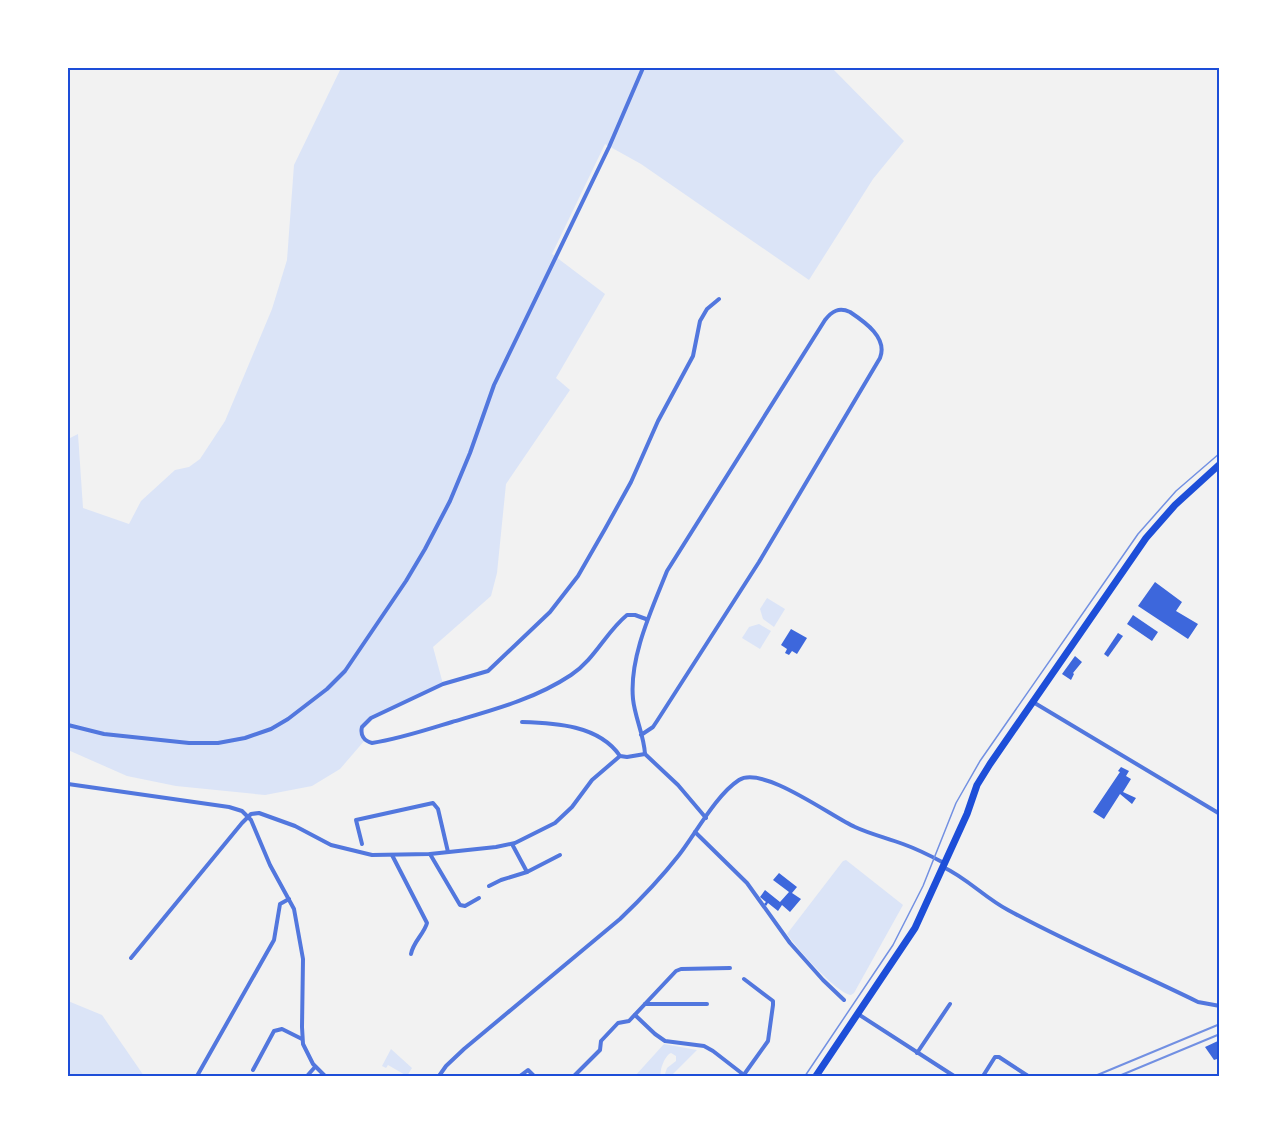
<svg xmlns="http://www.w3.org/2000/svg" width="1287" height="1144" font-family="Arial,sans-serif">
  <style>
    .green { fill: #dbe4f7 }
    .building { fill: #3d67dc }
    .lines { fill: none; stroke-linecap: round; stroke-linejoin: round }
    .minor { stroke: #5277de; stroke-width: 4 }
    .primary { stroke: #1d4ed8; stroke-width: 7 }
    .tram { stroke: #7290e2; stroke-width: 1.5 }
    .rail { stroke: #7290e2; stroke-width: 2 }
    .neatline { fill: none; stroke: #1d4ed8; stroke-width: 2 }
  </style>
  <rect width="100%" height="100%" fill="#f2f2f2"/>
  <!-- green -->
  <g class="green">
    <polygon points="341,68 832,68 904,141 873,179 809,280 641,164 605,144 552,254 605,294 556,378 570,390 506,484 497,573 491,596 433,647 443,684 368,719 361,730 365,740 340,769 312,786 265,795 176,786 127,776 68,750 68,439 78,434 83,508 129,524 141,501 175,470 189,467 200,459 225,421 272,309 287,260 294,165"/>
    <polygon points="767,598 785,609 774,627 763,619 760,609"/>
    <polygon points="759,624 771,631 760,649 742,638 749,627"/>
    <path d="M846 860 903 905 854 993 851 995C837 994 796 947 787 934L843 861Z"/>
    <polygon points="68,1001 102,1015 144,1076 68,1076"/>
    <path d="M664 1044 697 1050 671 1076H662L665 1074 667 1068 676 1061V1056L671 1053C665 1055 659 1071 661 1076H635Z"/>
    <polygon points="391,1049 412,1068 407,1076 388,1065 386,1068 382,1066"/>
  </g>
  <!-- building -->
  <g class="building">
    <polygon points="1155,582 1182,602 1176,611 1198,624 1188,639 1138,606"/>
    <polygon points="1133,615 1158,632 1152,641 1127,624"/>
    <polygon points="791,629 807,638 797,654 792,651 789,655 785,653 787,649 781,645"/>
    <polygon points="1118,633 1123,636 1108,657 1104,654"/>
    <polygon points="1075,656 1082,662 1073,673 1074,674 1071,680 1062,674"/>
    <polygon points="1121,767 1129,771 1126,776 1131,779 1123,792 1136,798 1132,804 1120,794 1104,819 1093,812 1120,772 1118,771"/>
    <polygon points="779,873 797,887 792,893 801,899 790,912 782,905 778,911 768,903 766,906 764,904 766,902 760,897 765,890 780,902 789,892 773,880"/>
    <polygon points="1220,1040 1220,1058 1214,1060 1205,1047"/>
  </g>
  <g class="lines">
    <!-- minor -->
    <g class="minor">
      <path d="M646 619 635 615H627C606 632 595 659 571 675 535 699 493 710 452 722 426 730 399 739 372 743 364 741 360 735 362 727L371 718 443 684 488 671 550 612 578 576 605 529 631 482 658 421 693 356 700 321 707 309 719 299"/>
      <polyline points="1033,702 1220,814"/>
      <path d="M522 722C555 723 599 725 620 756L627 757 645 754"/>
      <polyline points="68,725 104,734 189,743 218,743 245,738 271,729 288,719 327,689 345,671 406,581 425,549 450,501 470,453 494,385 609,147 643,68"/>
      <path d="M641 735 653 727 657 721 759 562 880 358C888 338 865 322 850 312 839 307 832 311 825 320L667 571C652 609 629 657 633 699 635 718 644 735 645 754"/>
      <polyline points="645,754 678,785 706,818"/>
      <polyline points="68,784 229,807 242,811 251,820 270,865 294,909 303,959 302,1027 303,1044 313,1064 325,1076"/>
      <polyline points="695,832 747,883 790,943 823,980 844,1000"/>
      <polyline points="362,844 356,820 433,803 438,809 448,852"/>
      <polyline points="430,854 460,905 465,906 479,898"/>
      <path d="M392 855 427 923C424 934 413 942 411 954"/>
      <path d="M943 867C967 878 985 898 1008 910 1070 944 1135 971 1198 1002L1220 1006"/>
      <polyline points="527,872 560,855"/>
      <polyline points="489,886 501,880 527,872 512,844"/>
      <polyline points="131,958 242,823 251,814 259,813 295,826 331,845 372,855 430,854 496,847 515,843 555,823 572,807 592,780 620,756"/>
      <polyline points="645,1004 707,1004"/>
      <polyline points="858,1014 954,1076"/>
      <polyline points="635,1015 655,1034 665,1041 704,1046 713,1051 744,1075"/>
      <polyline points="917,1053 950,1004"/>
      <polyline points="253,1070 274,1031 282,1029 302,1039"/>
      <polyline points="575,1075 600,1050 601,1041 618,1023 629,1021 676,971 681,969 730,968"/>
      <polyline points="197,1076 274,940 280,904 289,899"/>
      <polyline points="307,1076 315,1067"/>
      <path d="M439 1076 446 1066 464 1049 620 919C641 899 661 878 679 855 696 833 716 795 739 780 763 765 832 817 855 827 870 834 887 838 903 844 917 849 931 856 944 863"/>
      <polyline points="520,1076 528,1070 534,1076"/>
      <polyline points="743,1076 768,1041 773,1005 773,1001 744,979"/>
      <polyline points="983,1076 995,1057 999,1057 1028,1076"/>
    </g>
    <!-- primary -->
    <polyline class="primary" points="816,1076 915,928 967,814 977,785 990,764 1146,538 1175,505 1220,464"/>
    <!-- tram -->
    <polyline class="tram" points="805,1076 893,945 923,886 956,803 980,761 1138,534 1176,491 1220,453"/>
    <!-- rail -->
    <g class="rail">
      <polyline points="1095,1076 1220,1024"/>
      <polyline points="1119,1076 1220,1034"/>
    </g>
  </g>
  <!-- border -->
  <rect width="1287" height="1144" fill="none" stroke="#ffffff" stroke-width="138"/>
  <rect x="69" y="69" width="1149" height="1006" class="neatline"/>
</svg>
